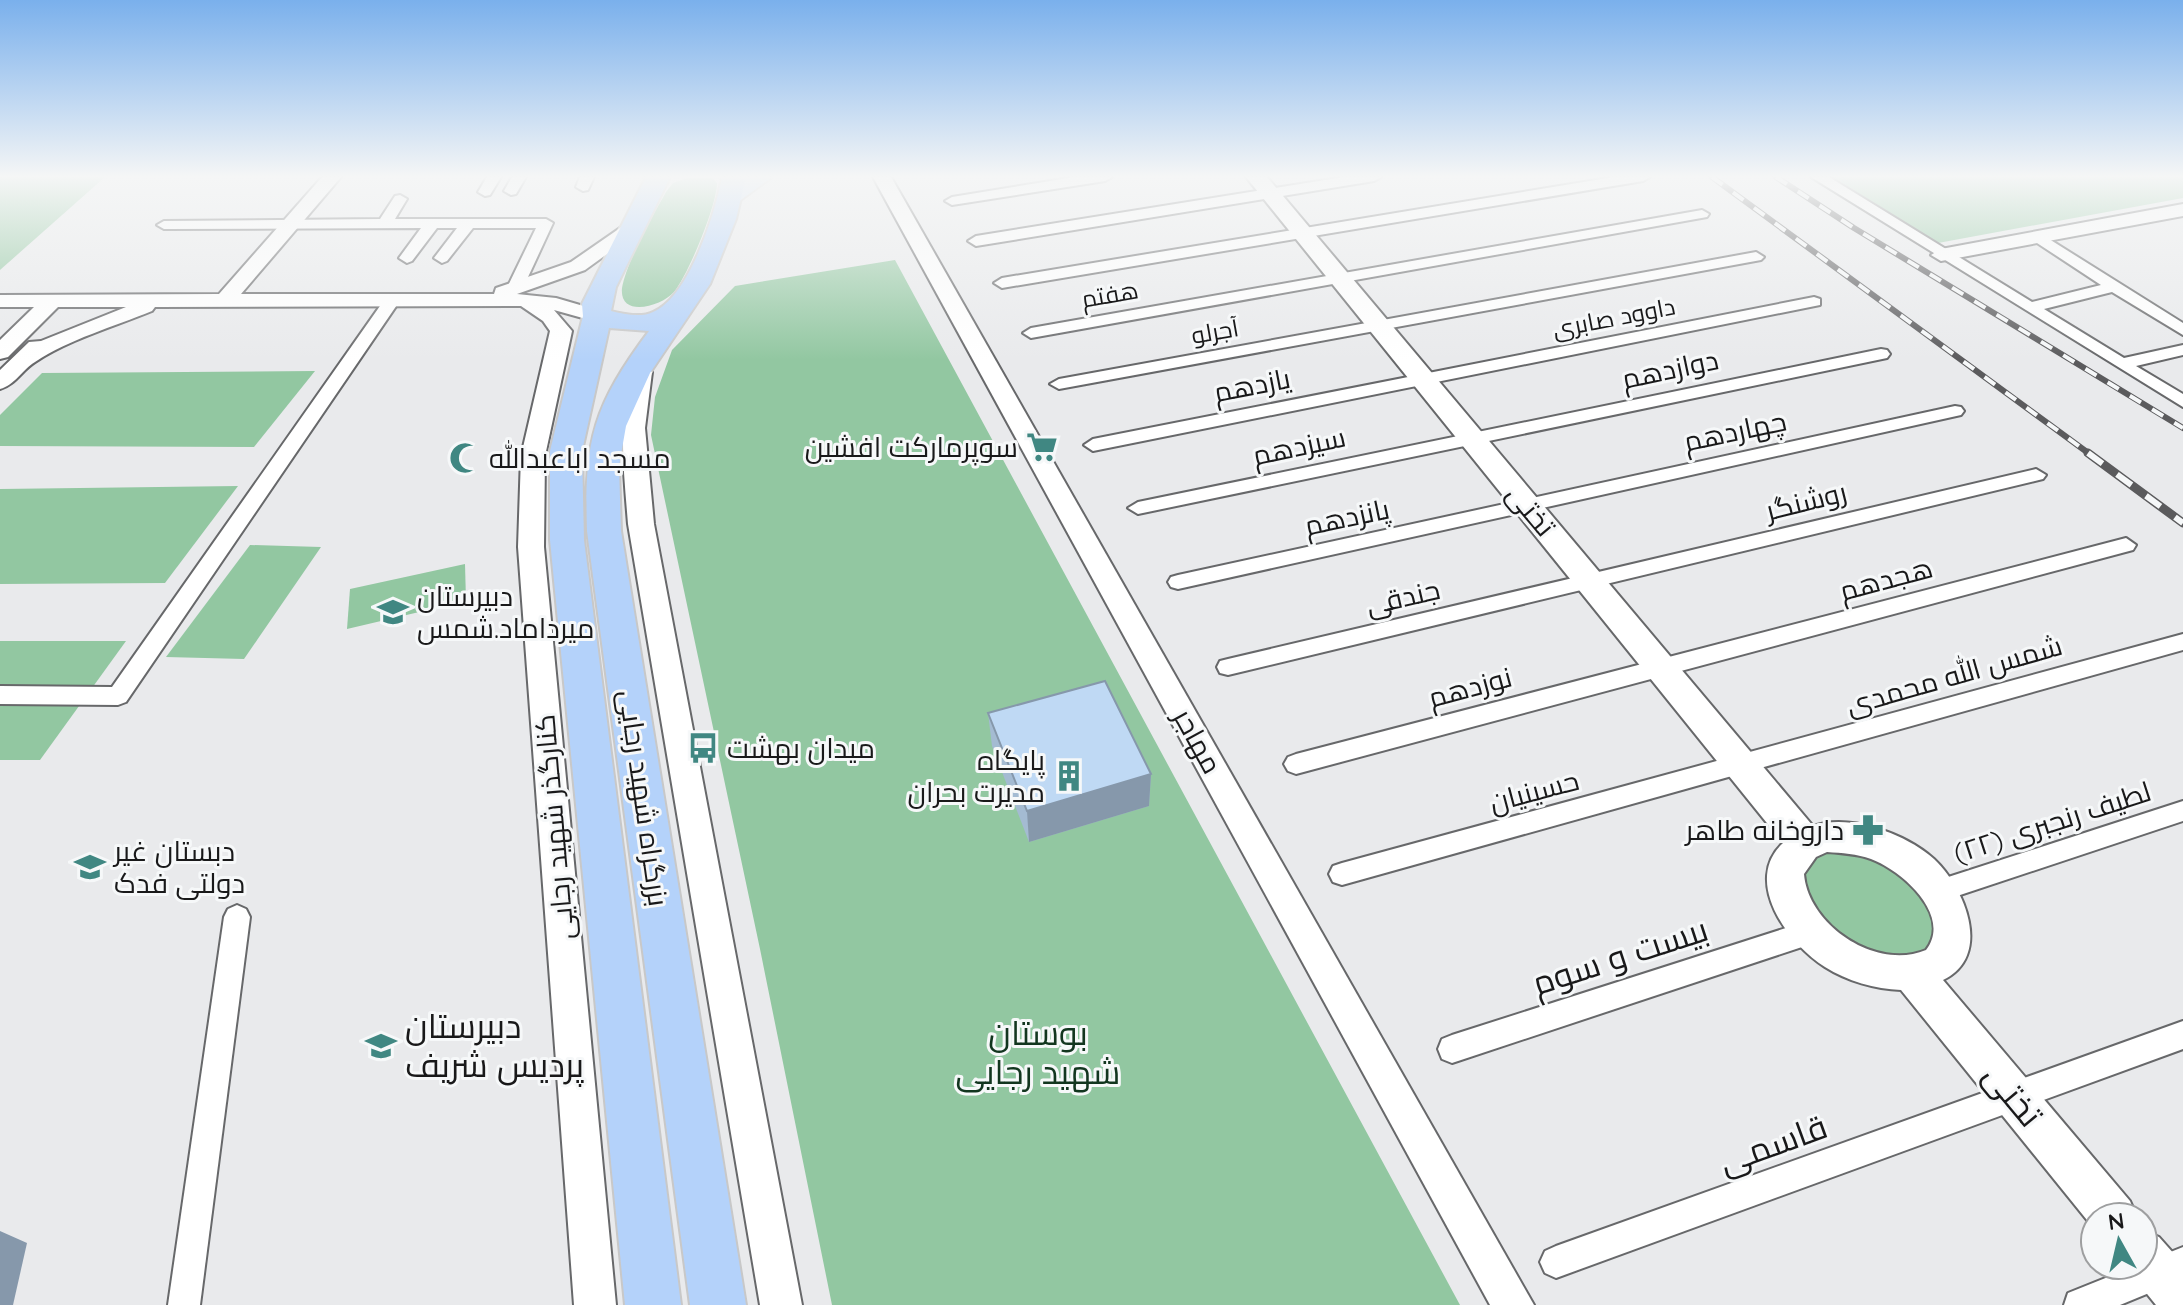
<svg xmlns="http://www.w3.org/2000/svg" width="2183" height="1305" font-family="Quicksand,Cairo,sans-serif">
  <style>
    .green { fill: #92c7a1 }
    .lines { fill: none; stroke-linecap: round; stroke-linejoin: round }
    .minor-casing { stroke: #67686a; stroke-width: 4 }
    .tertiary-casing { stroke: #67686a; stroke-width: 4 }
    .secondary-casing { stroke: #67686a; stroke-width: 4 }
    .primary-casing { stroke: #c8c8c8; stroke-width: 4 }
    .trunk-casing { stroke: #c8c8c8; stroke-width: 4 }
    .minor { fill: #fff; fill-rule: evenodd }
    .tertiary { fill: #fff; fill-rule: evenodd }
    .secondary { fill: #fff; fill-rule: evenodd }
    .primary { fill: #c7ddfb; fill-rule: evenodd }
    .trunk { fill: #b4d2fa; fill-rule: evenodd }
    .rail-far1-casing { stroke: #5b5b5d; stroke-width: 6 }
    .rail-casing { stroke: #5b5b5d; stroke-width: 9 }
    .rail-far1 { stroke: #f6f8f9; stroke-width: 4; stroke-dasharray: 13; stroke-linecap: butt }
    .rail { stroke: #f6f8f9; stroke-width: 6; stroke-dasharray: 18; stroke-linecap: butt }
    .wall { fill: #a4bbd2 }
    .shaded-wall { fill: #8698ab }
    .building { fill: #bfd9f4; stroke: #8698ab; stroke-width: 2 }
    .labels { text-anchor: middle; stroke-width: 6; stroke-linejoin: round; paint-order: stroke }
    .far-street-label { font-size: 24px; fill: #19191a; stroke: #f6f8f9 }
    .street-label { font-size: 28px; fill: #19191a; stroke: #f6f8f9 }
    .poi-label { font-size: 28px; fill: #19191a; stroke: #f6f8f9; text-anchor: start }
    .near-street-label { font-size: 34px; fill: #19191a; stroke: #f6f8f9 }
    .near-poi-label { font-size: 34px; fill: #19191a; stroke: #f6f8f9; text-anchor: start }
    .near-park-label { font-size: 34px; fill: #12361f; stroke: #f6f8f9 }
  </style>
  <rect width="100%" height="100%" fill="#e9eaec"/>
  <!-- green -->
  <g class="green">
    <polygon points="0,177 105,177 0,270"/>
    <polygon points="1833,177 2183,177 2183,198 1938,243"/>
    <path d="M687 178H713L717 183C717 205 688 275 674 292 662 306 619 319 622 288 626 263 653 215 666 192L673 183Z"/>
    <polygon points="895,260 1460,1305 832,1305 760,949 651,435 655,397 672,350 735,286"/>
    <polygon points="315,371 254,447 0,446 0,415 42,373"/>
    <polygon points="238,486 165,583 0,584 0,489"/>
    <polygon points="250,545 321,547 244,659 166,657"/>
    <polygon points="465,564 466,601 347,629 350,589"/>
    <polygon points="0,641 126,641 40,760 0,760"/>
    <polygon points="1829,848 1871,851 1929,892 1938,945 1907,962 1858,953 1803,902 1802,866"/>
  </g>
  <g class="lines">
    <defs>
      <g id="minor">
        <polygon points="487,177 501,177 490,195 485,196 478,192"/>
        <polygon points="512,177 526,177 516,194 511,195 504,191"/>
        <polygon points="580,177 594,177 588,190 583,191 576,187"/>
        <polygon points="1075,177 1112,177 1105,181 952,205 945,201 952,197"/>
        <polygon points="1344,177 1381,177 1374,181 976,246 968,241 976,236"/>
        <polygon points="1614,177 1650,177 1643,181 1002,288 994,283 1002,278"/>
        <polygon points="1811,177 1829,177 2032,302 2101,285 2028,237 2036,232 2041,234 2183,323 2183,335 2112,292 2044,309 2124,358 2183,345 2183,355 2136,366 2183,394 2183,407"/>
        <polygon points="400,195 407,199 395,219 546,219 553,223 522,290 514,295 506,290 536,228 473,228 447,261 442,263 434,258 457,228 437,228 412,261 407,263 399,258 421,228 164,229 157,225 164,221 380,219 395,196"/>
        <polygon points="1702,210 1709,214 1707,217 1031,338 1023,333 1031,328"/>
        <polygon points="1756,252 1764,257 1761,260 1059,389 1050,384 1059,379"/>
        <polygon points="393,294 401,299 126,702 118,705 0,704 0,686 112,687 387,296"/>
        <polygon points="1814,297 1820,299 1820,305 1093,451 1084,445 1093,439"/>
        <polygon points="1881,349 1887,350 1890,354 1887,358 1138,514 1128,508 1138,502"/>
        <polygon points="1955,406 1961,407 1964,411 1961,415 1178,589 1171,587 1168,582 1171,577 1178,575"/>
        <polygon points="2036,469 2046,475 2043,479 1228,675 1220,673 1217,667 1220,661 1228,659"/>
        <polygon points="2126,538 2136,545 2133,550 1296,774 1288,771 1284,764 1288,757 1296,754"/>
        <polygon points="2183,634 2183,650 1342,885 1333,882 1329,874 1333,866 1342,863"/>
        <polygon points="2183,801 2183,821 1939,902 1930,899 1926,891 1930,883 1939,880"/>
        <polygon points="237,905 246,909 250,917 200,1305 168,1305 224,917 228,909"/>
        <polygon points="1811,920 1820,924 1824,932 1820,940 1811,944 1452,1063 1442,1059 1438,1049 1442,1039 1452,1035"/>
        <polygon points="2183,1021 2183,1049 1556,1278 1545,1273 1540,1262 1545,1251 1556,1246"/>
        <polygon points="2183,1247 2183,1279 2120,1305 2064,1305 2068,1293"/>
      </g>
      <g id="tertiary">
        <path d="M322 177H341L241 294H494L496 288 571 262 623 226H637L640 230 585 270 517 294 556 298 604 312 607 316 597 322 554 310 572 331 545 456 544 547 616 1305H574L518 547 521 456 550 331 543 321 521 306 155 307 152 311C113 327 70 339 35 362 22 370 15 385 0 389V370L29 342 41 341 126 307H58L8 357 0 359V340L34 307H0V295L219 294Z"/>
        <polygon points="873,177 891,177 1534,1305 1490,1305"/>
        <polygon points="2183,204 2183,216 1941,261 1931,255 1941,249"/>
        <path d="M641 365 652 372 645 428 654 524 802 1305H760L628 524C624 473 618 423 630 372Z"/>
      </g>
      <g id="secondary">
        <path d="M1246 177H1267L1813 826C1850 813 1906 834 1934 859 1965 888 1993 956 1943 980L2130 1201 2137 1217H2095V1230L1901 990C1875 989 1847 981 1825 967 1788 944 1742 881 1783 843ZM1827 852C1842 853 1857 854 1871 859 1901 870 1953 915 1926 950 1876 971 1808 925 1804 874L1816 857Z"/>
        <polygon points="2143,1230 2159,1237 2183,1264 2183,1305 2156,1305 2127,1269 2125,1265 2143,1265"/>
      </g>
      <polygon id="primary" points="744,177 772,177 738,202 722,202 718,197"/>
      <path id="trunk" d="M646 177H670L616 287 611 311C624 314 641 318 653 312 689 297 715 214 722 177H746L736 219 710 284 650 373 626 426 619 466 621 531 746 1305H690L587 531C584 439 594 405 649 331L609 328 582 451 584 540 681 1305H625L550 540V451L583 316 582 304Z"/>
    </defs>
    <!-- minor casing -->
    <use href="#minor" class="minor-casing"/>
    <!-- tertiary casing -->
    <use href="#tertiary" class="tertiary-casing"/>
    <!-- secondary casing -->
    <use href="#secondary" class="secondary-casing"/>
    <!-- primary casing -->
    <use href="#primary" class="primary-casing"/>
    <!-- trunk casing -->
    <use href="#trunk" class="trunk-casing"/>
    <!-- minor -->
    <use href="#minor" class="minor"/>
    <!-- tertiary -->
    <use href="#tertiary" class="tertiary"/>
    <!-- secondary -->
    <use href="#secondary" class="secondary"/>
    <!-- primary -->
    <use href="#primary" class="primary"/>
    <!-- trunk -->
    <use href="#trunk" class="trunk"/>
    <defs>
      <g id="rail-far1">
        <polyline points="1712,177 2091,455"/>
        <polyline points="1776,177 1854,228 2183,428"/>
      </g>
      <polyline id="rail" points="2088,453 2183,523"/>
    </defs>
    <!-- rail-far1 casing -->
    <use href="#rail-far1" class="rail-far1-casing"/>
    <!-- rail casing -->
    <use href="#rail" class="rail-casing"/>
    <!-- rail-far1 -->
    <use href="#rail-far1" class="rail-far1"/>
    <!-- rail -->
    <use href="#rail" class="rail"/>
  </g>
  <!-- wall -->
  <polygon class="wall" points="988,713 1151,774 1149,806 1029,842 992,746"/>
  <!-- shaded-wall -->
  <g class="shaded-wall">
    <polygon points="1151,774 1149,806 1029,842 1027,811"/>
    <polygon points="0,1231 27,1243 13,1305 0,1305"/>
  </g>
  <!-- building -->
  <polygon class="building" points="1105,681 1151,774 1027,811 988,713"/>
  <!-- sky -->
  <linearGradient id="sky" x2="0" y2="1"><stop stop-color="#7ab0ec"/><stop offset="0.49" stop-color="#f5f6f6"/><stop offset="1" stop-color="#f5f6f6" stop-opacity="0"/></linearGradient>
  <rect width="2183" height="360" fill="url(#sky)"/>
  <!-- icons -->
  <defs>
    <symbol id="supermarket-bare" viewBox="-9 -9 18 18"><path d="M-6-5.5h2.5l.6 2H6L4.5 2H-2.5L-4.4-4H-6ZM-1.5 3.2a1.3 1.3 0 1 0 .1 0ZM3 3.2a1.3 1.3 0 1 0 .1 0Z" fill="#408782" stroke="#f6f8f9" stroke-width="2.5" paint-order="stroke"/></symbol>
    <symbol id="mosque-bare" viewBox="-9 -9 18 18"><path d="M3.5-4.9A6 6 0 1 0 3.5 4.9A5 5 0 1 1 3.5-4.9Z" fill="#408782" stroke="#f6f8f9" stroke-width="2.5" paint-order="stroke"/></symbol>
    <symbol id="school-bare" viewBox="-9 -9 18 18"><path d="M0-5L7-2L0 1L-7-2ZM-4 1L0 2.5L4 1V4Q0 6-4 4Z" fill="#408782" stroke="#f6f8f9" stroke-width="2.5" paint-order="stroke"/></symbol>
    <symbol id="bus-bare" viewBox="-9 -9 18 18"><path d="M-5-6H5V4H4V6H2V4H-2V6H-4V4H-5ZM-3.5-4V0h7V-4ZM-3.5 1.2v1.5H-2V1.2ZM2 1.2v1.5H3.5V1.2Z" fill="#408782" stroke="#f6f8f9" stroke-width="2.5" paint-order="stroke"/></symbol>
    <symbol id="building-bare" viewBox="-9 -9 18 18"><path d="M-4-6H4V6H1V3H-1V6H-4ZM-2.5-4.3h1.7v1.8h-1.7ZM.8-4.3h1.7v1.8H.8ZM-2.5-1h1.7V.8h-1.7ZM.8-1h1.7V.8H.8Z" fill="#408782" stroke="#f6f8f9" stroke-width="2.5" paint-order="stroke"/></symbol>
    <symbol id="pharmacy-bare" viewBox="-9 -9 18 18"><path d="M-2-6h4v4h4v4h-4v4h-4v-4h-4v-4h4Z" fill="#408782" stroke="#f6f8f9" stroke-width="2.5" paint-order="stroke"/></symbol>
  </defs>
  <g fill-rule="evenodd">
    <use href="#supermarket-bare" x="1020" y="425" width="44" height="44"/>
    <use href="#mosque-bare" x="443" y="436" width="44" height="44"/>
    <use href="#school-bare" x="371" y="590" width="44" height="44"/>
    <use href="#bus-bare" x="681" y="726" width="44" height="44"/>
    <use href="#building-bare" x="1047" y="754" width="44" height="44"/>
    <use href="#pharmacy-bare" x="1846" y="808" width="44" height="44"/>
    <use href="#school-bare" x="68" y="845" width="44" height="44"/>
    <use href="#school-bare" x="359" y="1024" width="44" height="44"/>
  </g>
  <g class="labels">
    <!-- far-street labels -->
    <g class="far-street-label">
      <text transform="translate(1110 295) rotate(-10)" y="8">هفتم</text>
      <text transform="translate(1614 318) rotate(-11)" y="8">داوود صابری</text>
      <text transform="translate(1215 332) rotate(-10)" y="8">آجرلو</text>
    </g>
    <!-- street labels -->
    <g class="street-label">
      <text transform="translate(1670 369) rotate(-12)" y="10">دوازدهم</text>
      <text transform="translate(1252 385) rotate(-11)" y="10">یازدهم</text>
      <text transform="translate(1735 431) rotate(-12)" y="10">چهاردهم</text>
      <text transform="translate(1299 446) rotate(-12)" y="10">سیزدهم</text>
      <text transform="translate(1806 501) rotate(-14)" y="10">روشنگر</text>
      <text transform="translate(1531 510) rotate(50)" y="10">تختی</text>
      <text transform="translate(1347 517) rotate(-12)" y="10">پانزدهم</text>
      <text transform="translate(1886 579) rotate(-15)" y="10">هجدهم</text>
      <text transform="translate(1403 597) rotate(-13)" y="10">جندقی</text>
      <text transform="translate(1954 675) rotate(-16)" y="10">شمس الله محمدی</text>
      <text transform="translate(1470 687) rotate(-15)" y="10">نوزدهم</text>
      <text transform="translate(1198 741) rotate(61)" y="10">مهاجر</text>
      <text transform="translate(1534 791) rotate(-15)" y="10">حسینیان</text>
      <text transform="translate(644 798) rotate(82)" y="10">بزرگراه شهید رجایی</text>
      <text transform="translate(2052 822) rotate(-18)" y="10">لطیف رنجبری (۲۲)</text>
      <text transform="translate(554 827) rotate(-95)" y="10">کنارگذر شهید رجایی</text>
    </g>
    <!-- poi labels -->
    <g class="poi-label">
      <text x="1018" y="457" text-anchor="end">سوپرمارکت افشین</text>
      <text x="489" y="468">مسجد اباعبدالله</text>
      <text x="417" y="606">دبیرستان<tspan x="417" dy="32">میرداماد.شمس</tspan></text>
      <text x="727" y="758">میدان بهشت</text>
      <text x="1045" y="770" text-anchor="end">پایگاه<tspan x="1045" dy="32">مدیرت بحران</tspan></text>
      <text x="1844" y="840" text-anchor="end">داروخانه طاهر</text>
      <text x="114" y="861">دبستان غیر<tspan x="114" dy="32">دولتی فدک</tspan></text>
    </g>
    <!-- near-street labels -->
    <g class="near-street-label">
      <text transform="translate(1620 956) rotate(-18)" y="12">بیست و سوم</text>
      <text transform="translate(2013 1095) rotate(50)" y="12">تختی</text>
      <text transform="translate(1773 1144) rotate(-20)" y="12">قاسمی</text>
    </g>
    <!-- near-poi labels -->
    <g class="near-poi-label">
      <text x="405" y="1038">دبیرستان<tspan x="405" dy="39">پردیس شریف</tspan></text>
    </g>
    <!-- near-park labels -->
    <g class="near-park-label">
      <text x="1038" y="1045">بوستان<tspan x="1038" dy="39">شهید رجایی</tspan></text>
    </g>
  </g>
  <!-- north arrow -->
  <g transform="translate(2119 1241) rotate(352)"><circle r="38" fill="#f6f8f9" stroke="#9e9fa0" stroke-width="2"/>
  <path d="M0-6L14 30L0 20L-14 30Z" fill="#408782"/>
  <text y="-12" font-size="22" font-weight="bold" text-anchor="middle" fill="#19191a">N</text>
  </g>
</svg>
